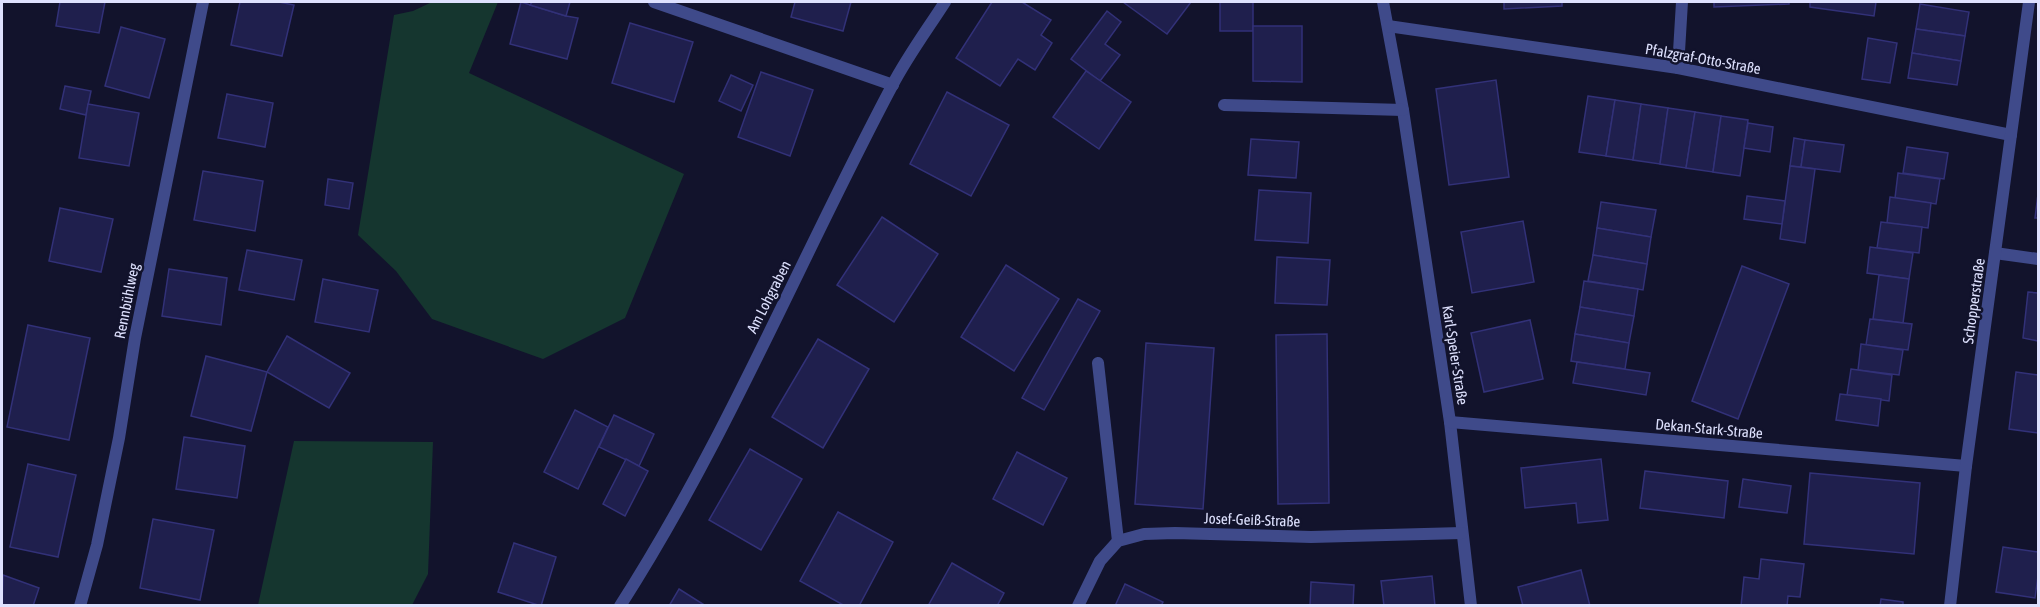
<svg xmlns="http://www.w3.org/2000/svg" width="2040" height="607" font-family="'Asap Condensed',sans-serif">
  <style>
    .green { fill: #15362f }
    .building { fill: #1f1f4d; stroke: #323178; stroke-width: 1.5 }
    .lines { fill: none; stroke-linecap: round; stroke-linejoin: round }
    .lane { stroke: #3f4a8a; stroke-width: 12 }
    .street { stroke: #3f4a8a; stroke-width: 12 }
    .labels { text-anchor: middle; stroke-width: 5; stroke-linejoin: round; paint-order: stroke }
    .street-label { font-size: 15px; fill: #dee1fe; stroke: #12132c }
  </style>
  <rect width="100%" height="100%" fill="#12132c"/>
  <!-- green -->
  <g class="green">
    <polygon points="432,2 498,2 469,73 684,174 625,318 543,359 432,319 396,271 358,235 394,15 413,11"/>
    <polygon points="294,441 433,442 428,574 412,605 258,605"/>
  </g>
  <!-- building -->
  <g class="building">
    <polygon points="60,2 105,2 99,33 56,26"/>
    <polygon points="240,2 279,2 294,5 282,56 231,45"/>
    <polygon points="521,2 566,16 578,18 567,59 510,44"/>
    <polygon points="532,2 570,2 566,16 530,5"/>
    <polygon points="795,2 851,2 843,31 791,17"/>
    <polygon points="992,2 1022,2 1051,20 1041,35 1052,43 1035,70 1018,59 1000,86 956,58"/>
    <polygon points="1123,2 1191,2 1167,34"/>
    <rect x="1220" y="2" width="33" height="29"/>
    <polygon points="1504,2 1562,2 1562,6 1504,9"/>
    <polygon points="1714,2 1789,2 1789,4 1714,7"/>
    <polygon points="1810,2 1876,2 1874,16 1810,7"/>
    <polygon points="1920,4 1969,12 1965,36 1916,29"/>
    <polygon points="1107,11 1121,22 1105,44 1120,55 1100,81 1071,59"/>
    <polygon points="630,23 693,42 674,102 612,83"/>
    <polygon points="1253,26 1302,26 1302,82 1253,81"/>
    <polygon points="121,27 165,39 149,98 105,86"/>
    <polygon points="1916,29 1965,36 1961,61 1912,53"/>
    <polygon points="1868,38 1897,43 1890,83 1862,79"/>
    <polygon points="1912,53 1961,61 1957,85 1908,78"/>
    <polygon points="1086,71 1131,102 1099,149 1053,117"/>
    <polygon points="761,72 813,90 790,156 738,137"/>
    <polygon points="731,75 753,85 741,111 719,101"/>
    <polygon points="1496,80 1509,177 1449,185 1436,89"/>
    <polygon points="65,86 91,91 86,115 60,109"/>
    <polygon points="947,92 1009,125 971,196 910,164"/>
    <polygon points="227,94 273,103 265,147 218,138"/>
    <polygon points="1588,96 1615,100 1606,156 1579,152"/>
    <polygon points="1615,100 1641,104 1633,160 1606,156"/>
    <polygon points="88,104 139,113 129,166 79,158"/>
    <polygon points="1641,104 1668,108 1660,164 1633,160"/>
    <polygon points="1668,108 1695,112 1686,168 1660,164"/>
    <polygon points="1695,112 1721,116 1713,172 1686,168"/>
    <polygon points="1721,116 1748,120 1740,176 1713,172"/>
    <polygon points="1748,123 1773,127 1770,152 1744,148"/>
    <polygon points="1794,138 1805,140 1801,167 1790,166"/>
    <polygon points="1251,139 1299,142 1296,178 1248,175"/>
    <polygon points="1805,140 1844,145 1840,172 1801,167"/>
    <polygon points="1907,147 1948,153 1944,179 1903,173"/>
    <polygon points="1790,166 1815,169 1805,243 1780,239"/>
    <polygon points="203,171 263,181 255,231 194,220"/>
    <polygon points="1898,173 1940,179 1936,204 1895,198"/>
    <polygon points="328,179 353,183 349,209 325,205"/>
    <polygon points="1259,190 1311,193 1308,243 1255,240"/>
    <polygon points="2038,194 2038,218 2035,218"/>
    <polygon points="1747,196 1785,201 1782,224 1744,219"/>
    <polygon points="1890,197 1931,203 1928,228 1887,223"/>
    <polygon points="1601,202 1656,210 1651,237 1597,228"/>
    <polygon points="60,208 113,219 101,272 49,261"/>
    <polygon points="882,217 938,254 894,322 837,285"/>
    <polygon points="1523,221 1534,282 1472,293 1461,232"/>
    <polygon points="1881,222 1922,227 1919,253 1877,248"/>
    <polygon points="1597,228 1651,237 1647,264 1593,255"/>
    <polygon points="1870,247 1913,253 1909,279 1867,273"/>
    <polygon points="247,250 302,260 294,300 239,290"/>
    <polygon points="1593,255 1647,264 1643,290 1588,281"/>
    <polygon points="1277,257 1330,260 1327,305 1275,303"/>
    <polygon points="1006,265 1059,299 1014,371 961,337"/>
    <polygon points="1742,266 1789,284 1738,419 1692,401"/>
    <polygon points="169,269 227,278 221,325 162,316"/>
    <polygon points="1879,275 1909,279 1903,323 1873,319"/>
    <polygon points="323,279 378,290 369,332 315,322"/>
    <polygon points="1584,281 1638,289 1634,316 1580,307"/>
    <polygon points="2028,292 2038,293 2038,341 2023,338"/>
    <polygon points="1078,299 1100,311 1044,410 1022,398"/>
    <polygon points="1580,307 1634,316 1629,343 1575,334"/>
    <polygon points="1870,319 1912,324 1908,350 1866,345"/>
    <polygon points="1530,320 1543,379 1484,392 1471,333"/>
    <polygon points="28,325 90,338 69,440 7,427"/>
    <polygon points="1327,334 1329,503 1278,504 1276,335"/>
    <polygon points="1575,334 1629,343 1625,369 1571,361"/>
    <polygon points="287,336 350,373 329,408 267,372"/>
    <polygon points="818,339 869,369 823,448 772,417"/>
    <polygon points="1146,343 1214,348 1203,509 1135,504"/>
    <polygon points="1861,344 1903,350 1899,375 1858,370"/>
    <polygon points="206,356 267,372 251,431 191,416"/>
    <polygon points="1577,362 1650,373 1646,395 1573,383"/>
    <polygon points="1851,369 1892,375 1889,401 1847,395"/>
    <polygon points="2016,372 2038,375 2038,433 2009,429"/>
    <polygon points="1840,394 1881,399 1878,426 1836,420"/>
    <polygon points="575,410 608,427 578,489 544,472"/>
    <polygon points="614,415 654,434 639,466 599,447"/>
    <polygon points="184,437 245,446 237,498 176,489"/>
    <polygon points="750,449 802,479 761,550 709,520"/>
    <polygon points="1017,452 1067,478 1043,525 993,499"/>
    <polygon points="626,459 648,471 625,516 603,504"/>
    <polygon points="1601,459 1608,520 1578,523 1576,503 1525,508 1521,468"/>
    <polygon points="28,464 76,475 58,557 10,547"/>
    <polygon points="1645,471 1728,481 1724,518 1640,508"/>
    <polygon points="1810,473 1920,483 1914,554 1804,544"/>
    <polygon points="1743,479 1791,486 1787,513 1739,507"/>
    <polygon points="838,512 893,542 859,606 845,606 800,581"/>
    <polygon points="153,519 214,530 200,600 140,588"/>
    <polygon points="514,543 556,557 541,606 498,592"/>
    <polygon points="2003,547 2038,552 2038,576 2035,598 1996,592"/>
    <polygon points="1761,559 1804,564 1800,597 1788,596 1787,606 1741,606 1744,577 1759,579"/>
    <polygon points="952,563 1004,593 997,606 928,606"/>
    <polygon points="1581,570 1590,606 1523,606 1518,587"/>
    <polygon points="3,575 39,588 33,606 2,606"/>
    <polygon points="1432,576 1435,606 1384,606 1381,581"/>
    <polygon points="1311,582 1354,585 1353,606 1310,606"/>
    <polygon points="1125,584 1163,602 1161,606 1115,606"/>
    <polygon points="679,589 706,606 669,606"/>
    <polygon points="1881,599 1903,602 1903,606 1880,606"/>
  </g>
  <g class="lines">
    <!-- lane -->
    <g class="lane">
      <polyline points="654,2 893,85"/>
      <polyline points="1995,253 2038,259"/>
      <polyline points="1098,363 1118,541"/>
    </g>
    <!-- street -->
    <g class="street">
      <polyline points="1383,2 1403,110 1450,422 1471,606"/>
      <polyline points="1388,26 1678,68 2011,135"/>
      <polyline points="1678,68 1682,2"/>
      <polyline points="1224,105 1403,110"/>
      <polyline points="1450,422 1966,466"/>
      <polyline points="80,606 97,545 119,438 135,338 203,2"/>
      <path d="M620 606C726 441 800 259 892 86 907 57 927 30 945 2"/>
      <polyline points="1078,606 1100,561 1118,541 1144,534 1175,533 1311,537 1462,533"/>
      <polyline points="1950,606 1966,466 2029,2"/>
    </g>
  </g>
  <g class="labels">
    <!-- street labels -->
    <g class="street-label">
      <text transform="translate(1703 59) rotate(10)" y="5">Pfalzgraf-Otto-Straße</text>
      <text transform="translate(769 297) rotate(-63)" y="5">Am Lohgraben</text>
      <text transform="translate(127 301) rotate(-79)" y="5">Rennbühlweg</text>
      <text transform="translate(1974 301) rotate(-82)" y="5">Schopperstraße</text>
      <text transform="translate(1455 355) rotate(81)" y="5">Karl-Speier-Straße</text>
      <text transform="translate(1709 429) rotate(5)" y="5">Dekan-Stark-Straße</text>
      <text transform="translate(1252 520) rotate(2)" y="5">Josef-Geiß-Straße</text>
    </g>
  </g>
  <!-- border -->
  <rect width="2040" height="607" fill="none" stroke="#dee1fe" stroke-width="6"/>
</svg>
